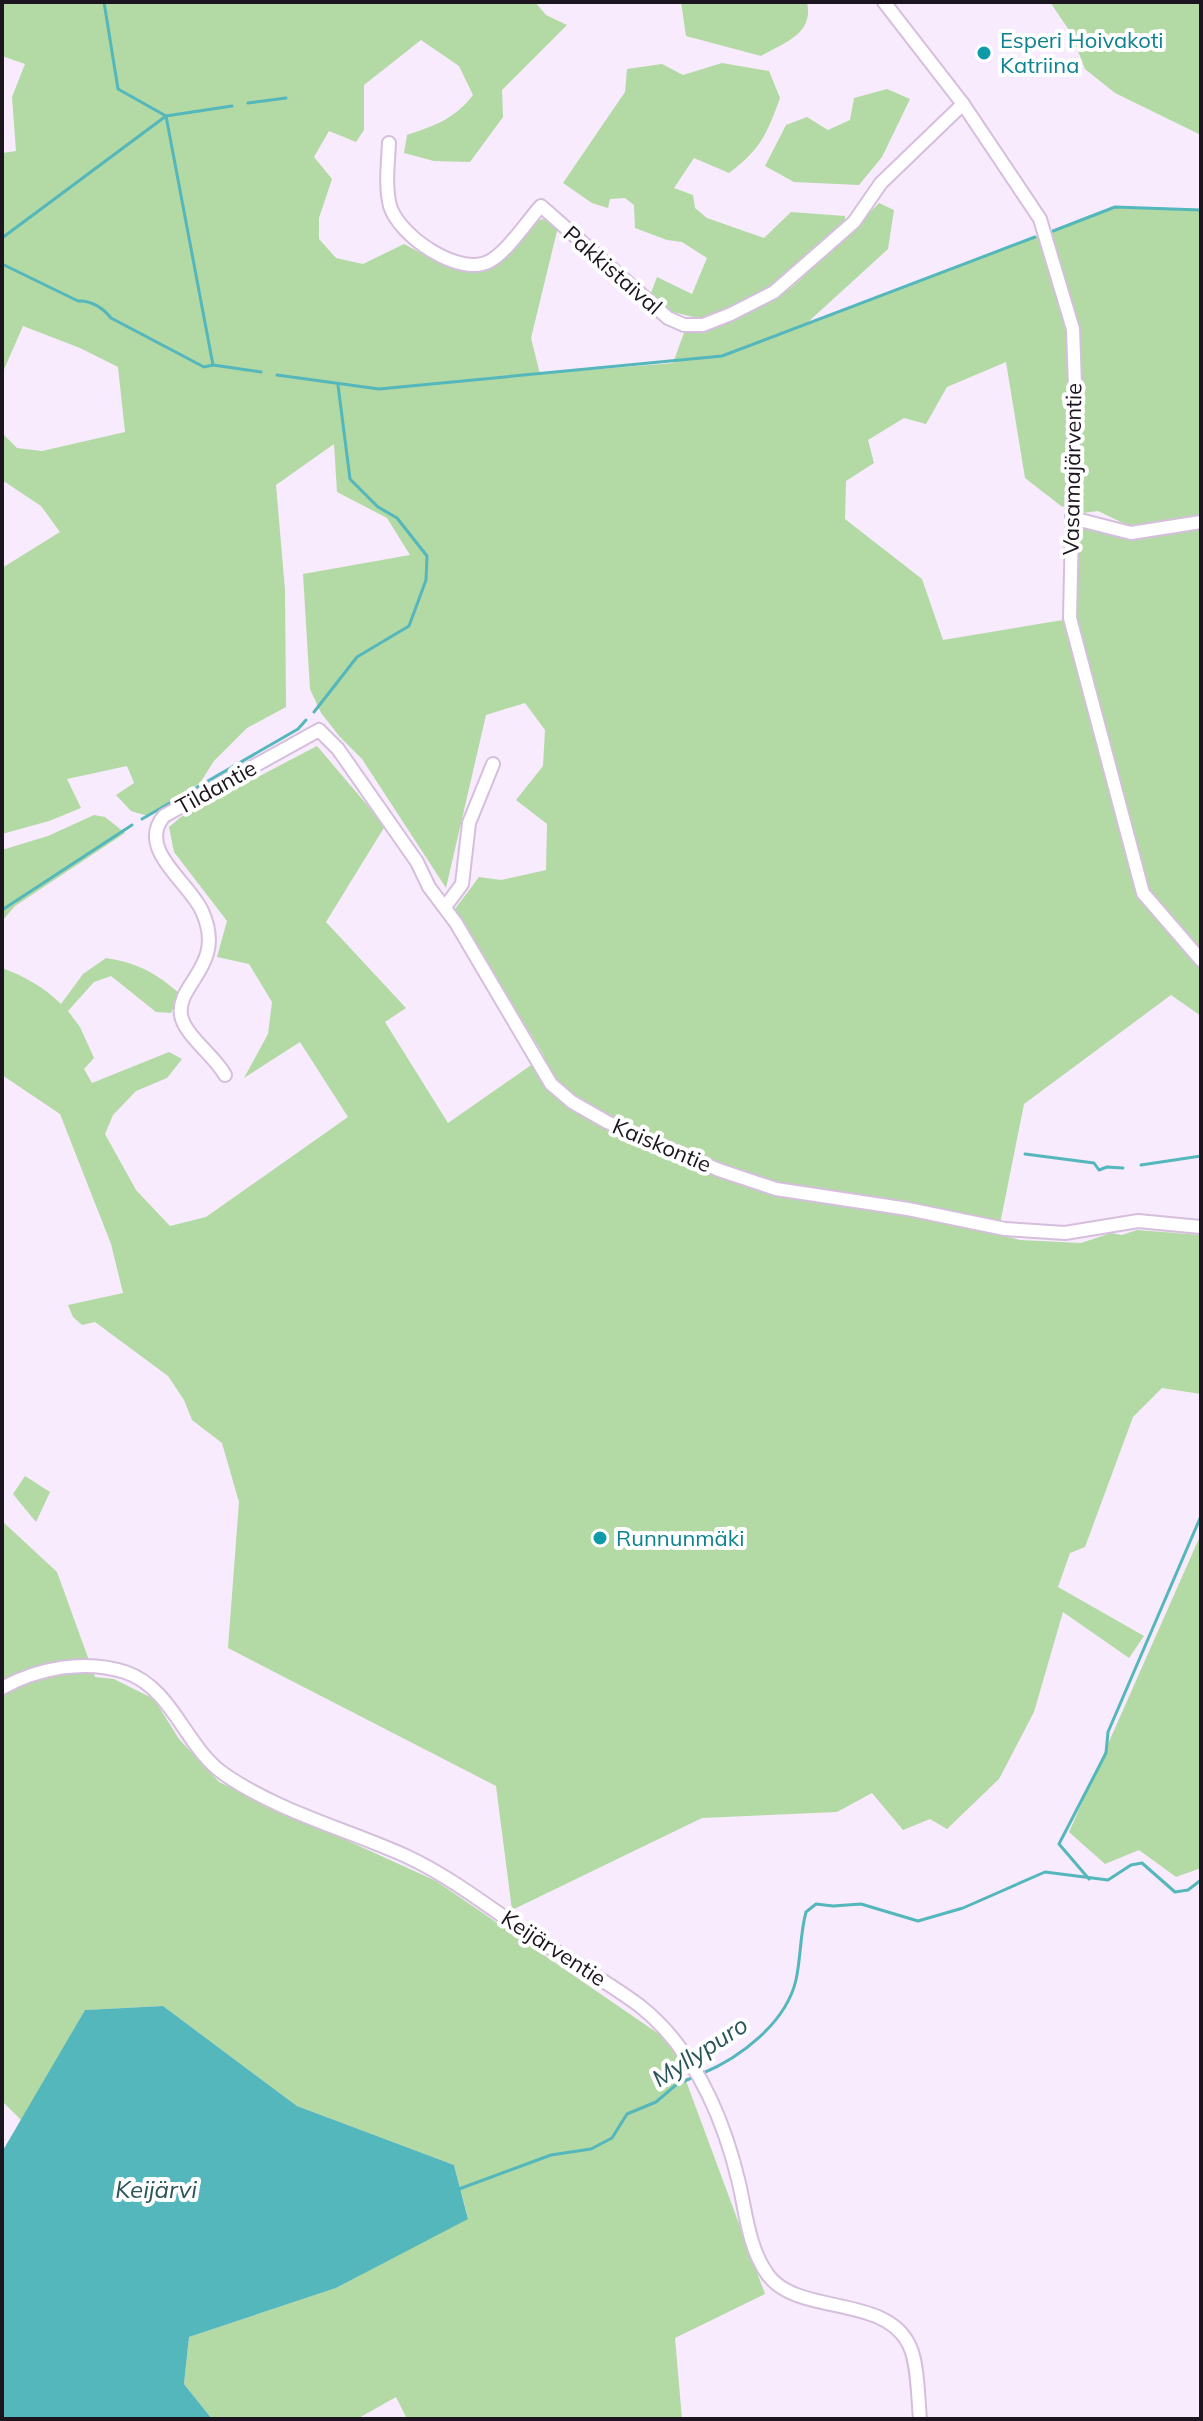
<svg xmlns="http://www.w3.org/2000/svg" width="1203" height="2421" font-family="Mulish,sans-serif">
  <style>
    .green { fill: #b3d9a4 }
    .water { fill: #54b7bc }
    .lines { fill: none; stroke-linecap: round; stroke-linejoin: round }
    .stream { stroke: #54b7bc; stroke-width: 3 }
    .minor-casing { stroke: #d5bfdd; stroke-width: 16 }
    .minor { stroke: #fff; stroke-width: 12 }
    .culture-dot { fill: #0f9aa8; stroke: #fff; stroke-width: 3 }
    .labels { text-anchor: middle; stroke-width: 8; stroke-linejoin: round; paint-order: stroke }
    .culture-label { font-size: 22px; fill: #0d838f; stroke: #fff; text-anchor: start }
    .street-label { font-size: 22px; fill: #1c141e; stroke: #fff }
    .water-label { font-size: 24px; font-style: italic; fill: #295558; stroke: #fff }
  </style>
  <rect width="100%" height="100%" fill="#f8ebfd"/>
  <!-- green -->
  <g class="green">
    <path d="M2 2H535L546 15 567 25 502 90 503 117 470 162 434 161 404 153 407 135C434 126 455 119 473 95L459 66 421 40 364 85V130L356 142 329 131 314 157 332 179 319 218V239L336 258 363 264 404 244 449 268 483 272 526 235 534 222 543 219 558 227 531 338 540 374 673 363 684 333 701 332 791 288 845 238 879 203 894 210 888 249 807 323 1115 207 1201 210V517L1149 527 1127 525 1098 511 1083 513 1061 506 1025 478 1006 362 947 387 926 424 904 418 868 440 874 463 846 481 845 519 922 579 943 640 1075 618V553L1082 526 1143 538 1201 528V1016L1171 995 1024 1104 998 1234 1020 1240 1081 1243 1111 1233 1122 1235 1137 1230 1201 1235V1394L1162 1388 1133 1417 1085 1547 1070 1553 1058 1587 1144 1636 1129 1658 1063 1612 1034 1712 999 1779 947 1829 930 1819 903 1830 872 1793 837 1812 702 1818 512 1910 496 1786 228 1648 239 1502 222 1443 192 1420 184 1400 168 1376 95 1322 82 1325 73 1317 68 1305 123 1293 111 1244 60 1114 2 1075V968C24 976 44 987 61 1004L83 974 106 958C136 962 158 974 180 994L171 1013 156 1012 111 976 94 982 68 1011 80 1027 94 1058 84 1069 92 1083 169 1052 182 1059 167 1078 136 1091 113 1115 105 1134 136 1190 170 1226 206 1217 348 1117 300 1042 244 1078 268 1034 272 1002 249 964 217 957 227 921 174 852 169 827 181 817 317 746 385 826 326 922 406 1008 385 1022 448 1123 544 1056 455 909 479 877 501 880 546 870 547 824 516 800 543 766 545 730 525 703 486 715 446 888 362 759 340 737 321 713 310 689 303 574 410 555 387 518 337 492 334 444 276 485 285 590 286 707 247 728 214 761 200 783 148 816 131 811 116 795 134 783 127 766 67 779 81 808 49 821 2 834V568L60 532 41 506 2 480V433L17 448 42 451 125 432 118 367 80 348 23 326 2 374V153L16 151 12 97 25 64 2 56Z"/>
    <path d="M681 2H807C814 34 785 42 761 56L686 36Z"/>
    <polygon points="1050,2 1201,2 1201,135 1115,93 1085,69 1071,33"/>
    <path d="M722 63 769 71 780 98C767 134 760 150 729 173L694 158 674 188 693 195 695 208 707 218 764 238 791 212 845 216V223L773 289 729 310 701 319 673 312 651 293 657 277 692 294 707 258 682 242 667 240 635 228 634 205 625 198 610 199 608 208 592 203 563 183 625 92 627 69 662 64 683 75Z"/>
    <polygon points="887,89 910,99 882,157 859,185 794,182 765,166 786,125 807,117 828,130 850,120 854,98"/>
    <polygon points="94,815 105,817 125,833 15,906 2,921 2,850 48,836"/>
    <polygon points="25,1476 50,1492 36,1522 13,1494"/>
    <polygon points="2,1521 57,1572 95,1677 114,1679 154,1699 179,1739 219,1782 436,1881 672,2043 765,2294 675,2338 682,2419 407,2419 396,2397 357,2419 212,2419 184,2384 189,2337 336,2288 468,2218 454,2165 297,2106 163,2006 85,2010 22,2121 2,2101"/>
    <polygon points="1201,1534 1201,1868 1176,1877 1139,1850 1105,1864 1069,1832"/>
  </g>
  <!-- water -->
  <polygon class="water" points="163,2006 297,2106 454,2165 468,2219 336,2288 189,2337 184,2384 212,2419 2,2419 2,2152 85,2010"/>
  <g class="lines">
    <!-- stream -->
    <g class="stream">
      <polyline points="104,2 118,89 166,116 213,365"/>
      <polyline points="248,103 286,98"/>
      <polyline points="1053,231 1115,207 1201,210"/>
      <polyline points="2,238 166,116 232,106"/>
      <path d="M2 264 78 301C91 300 103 308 111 318L204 367 213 365 261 372"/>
      <polyline points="277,375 379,389 722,356 1035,237"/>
      <polyline points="314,712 357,657 409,626 426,580 427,556 397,518 378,507 350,479 338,385"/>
      <polyline points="142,819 298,729 306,720"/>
      <polyline points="2,910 132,825"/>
      <polyline points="1025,1154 1094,1163 1099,1170 1107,1167 1123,1168"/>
      <polyline points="1141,1165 1201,1156"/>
      <polyline points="1089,1879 1059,1844 1106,1753 1108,1732 1201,1516"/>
      <path d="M701 2074C740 2058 786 2023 796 1980 801 1957 800 1934 806 1912L816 1904 833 1906 861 1904 918 1921 963 1908 1045 1872 1108 1880 1131 1865 1142 1863 1175 1892 1188 1890 1201 1880"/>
      <polyline points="459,2189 551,2155 591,2149 612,2138 627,2114 656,2102 677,2084 694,2077"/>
    </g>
    <defs>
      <g id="minor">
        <polyline points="884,2 963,104 1040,219 1073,329 1075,385 1070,618 1143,893 1201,960"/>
        <path d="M389 143C388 164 385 186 390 206 399 236 460 278 490 261 508 251 527 221 541 206L668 318 684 325H703L731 314 774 292 854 222 881 183 963 104"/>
        <polyline points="1072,518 1131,533 1201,522"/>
        <polyline points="445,907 462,884 469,823 493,764"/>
        <path d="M225 1075C215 1056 184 1035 181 1015 176 983 227 966 202 911 189 882 136 849 164 816L319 730 338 749 417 862 429 887 456 923 551 1084 572 1102 607 1122 719 1170 776 1189 908 1209 1005 1229 1065 1233 1138 1221 1201 1227"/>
        <path d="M2 1688C38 1668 85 1659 125 1672 173 1688 185 1747 224 1774 279 1812 346 1829 406 1856 453 1878 491 1909 533 1937 569 1960 606 1981 640 2006 695 2050 723 2116 739 2183 746 2214 749 2249 768 2275 798 2316 888 2294 910 2347 918 2364 918 2399 920 2419"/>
      </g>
    </defs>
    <!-- minor casing -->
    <use href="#minor" class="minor-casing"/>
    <!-- minor -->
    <use href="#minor" class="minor"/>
  </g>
  <!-- markers -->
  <g class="culture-dot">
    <circle cx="984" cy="53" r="8"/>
    <circle cx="600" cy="1538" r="8"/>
  </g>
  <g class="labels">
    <!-- culture labels -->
    <g class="culture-label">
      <text x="1000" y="48">Esperi Hoivakoti<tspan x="1000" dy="25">Katriina</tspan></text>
      <text x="616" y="1546">Runnunmäki</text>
    </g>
    <!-- street labels -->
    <g class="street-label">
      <text transform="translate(613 270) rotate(41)" y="8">Pakkistaival</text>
      <text transform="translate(1072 469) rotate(-89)" y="8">Vasamajärventie</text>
      <text transform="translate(216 787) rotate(-29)" y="8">Tildantie</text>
      <text transform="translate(662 1145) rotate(23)" y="8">Kaiskontie</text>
      <text transform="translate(554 1948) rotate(33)" y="8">Keijärventie</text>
    </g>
    <!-- water labels -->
    <g class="water-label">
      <text transform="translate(700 2052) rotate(-33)" y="8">Myllypuro</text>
      <text x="156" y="2198">Keijärvi</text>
    </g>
  </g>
  <!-- border -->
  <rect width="1203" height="2421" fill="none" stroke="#1c141e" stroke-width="8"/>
</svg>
